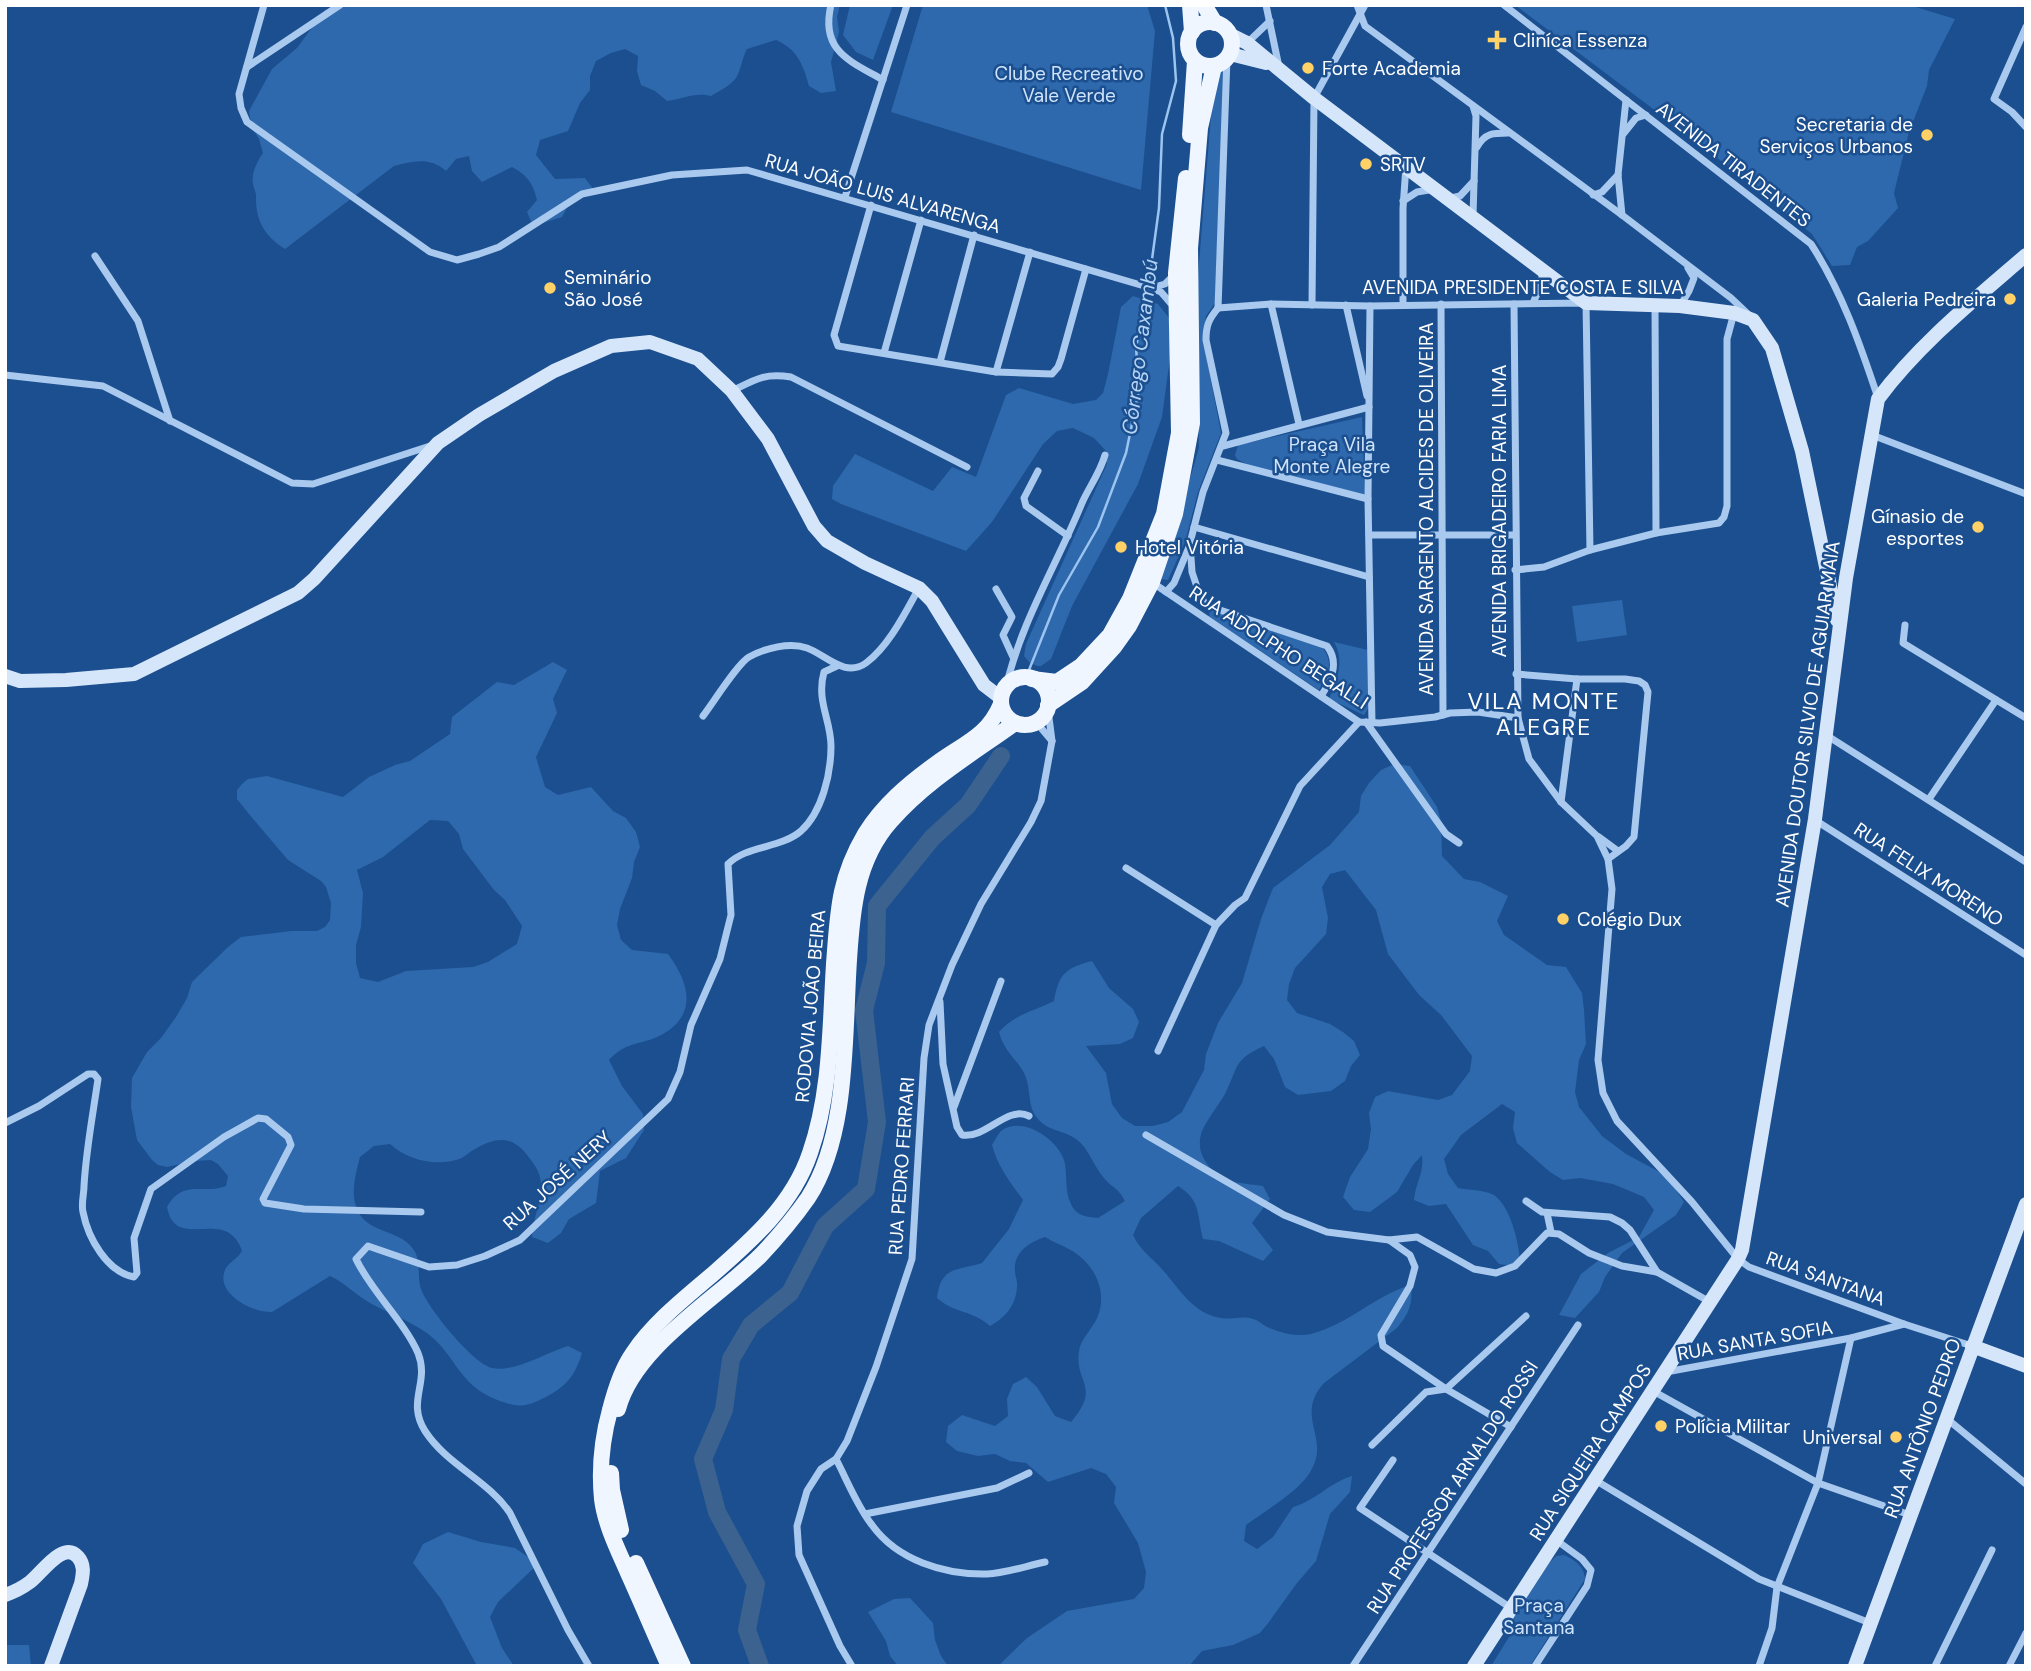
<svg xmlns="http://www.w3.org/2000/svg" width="2031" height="1671" font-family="'DM Sans',sans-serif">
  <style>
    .green { fill: #2e69ad; fill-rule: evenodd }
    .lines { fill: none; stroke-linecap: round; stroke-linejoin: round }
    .stream { stroke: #9cc4f0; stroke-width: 2.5 }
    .river { stroke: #3c6290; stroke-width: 18 }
    .street { stroke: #a9c9ee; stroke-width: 7 }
    .secondary { stroke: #d6e6fa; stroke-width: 14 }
    .primary { stroke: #f0f6ff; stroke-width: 16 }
    .poi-dot { fill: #ffd166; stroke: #1b4f8f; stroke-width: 2.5 }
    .labels { text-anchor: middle; stroke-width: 5; stroke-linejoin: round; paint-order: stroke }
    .poi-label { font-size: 19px; fill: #fff; stroke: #1b4f8f; text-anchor: start }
    .park-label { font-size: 19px; fill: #cfe3fa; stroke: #1b4f8f }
    .street-label { font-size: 19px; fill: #fff; stroke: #1b4f8f }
    .water-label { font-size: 21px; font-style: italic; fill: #b5d3f5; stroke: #1b4f8f }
    .quarter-label { font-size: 23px; letter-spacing: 2px; fill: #fff; stroke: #1b4f8f }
  </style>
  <rect width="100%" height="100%" fill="#1b4f8f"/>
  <!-- green -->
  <g class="green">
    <path d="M347 5H840L837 17 839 32 831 62 836 91 821 93 809 86C803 64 797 49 776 40L747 49C742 58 741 70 736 78 730 86 719 91 711 96 694 92 684 99 667 101L655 91 641 85 637 71 638 56 625 49 611 53 596 61 590 76V90L580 103 568 131 540 140 536 155 555 179 585 178 594 190 569 204 562 217 533 226 527 212 537 200C533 183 527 175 512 167L482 182 472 171 469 156 456 159 446 171C430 157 413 161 394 166L285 249C264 236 255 219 256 195 256 193 253 185 253 184 251 173 257 162 263 153L259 139 251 126 249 111 272 69 297 48 325 10Z"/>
    <polygon points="850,5 893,5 873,60 856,52 843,35"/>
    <polygon points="923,5 1147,5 1155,31 1141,190 891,112"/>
    <polygon points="1515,5 1909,5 1955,19 1929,70 1927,86 1909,132 1894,193 1898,208 1868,241 1857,247 1850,265 1832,266 1812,234 1705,148"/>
    <polygon points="1224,67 1215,303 1206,316 1203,339 1221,433 1198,492 1185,542 1168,580 1161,579 1199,448 1196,301 1213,90 1217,74"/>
    <polygon points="1133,296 1158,304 1170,319 1171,350 1162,417 1138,484 1072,606 1051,659 1041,666 1037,666 1029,662 1024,656 1026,644 1107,464 1106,451 1094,438 1073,428 1057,431 1043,444 992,522 966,551 841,504 832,499 833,486 855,454 933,491 952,467 976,477 1006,395 1019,388 1073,404 1096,400 1103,393 1108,374 1121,307"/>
    <polygon points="1362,417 1365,495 1250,466 1237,459 1235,455 1238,445"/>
    <polygon points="1622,600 1627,635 1577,642 1572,606"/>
    <path d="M1210 610 1323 648C1334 665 1328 673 1319 690L1209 617Z"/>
    <path d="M1334 642 1368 650 1369 707 1364 715 1329 699C1337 680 1345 661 1334 642Z"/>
    <path d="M553 662 567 670 553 699 557 713 536 757 545 787 558 795 591 787 613 811 626 818 636 832 640 847 634 862 632 878 620 909 617 925 621 940 632 950 668 954C689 982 698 1014 663 1034 642 1046 627 1040 609 1060L622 1086 643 1114 644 1130 626 1158 600 1171 596 1203 569 1219 561 1233 548 1243 532 1237C533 1217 542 1201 541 1184 540 1171 535 1165 527 1155 512 1135 495 1137 475 1149 469 1152 463 1159 456 1160 433 1166 408 1160 390 1144L374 1146 360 1157C356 1173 350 1193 357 1209 367 1235 402 1228 415 1252 421 1263 417 1278 421 1289 428 1308 472 1363 492 1368 514 1373 547 1352 568 1346L582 1353C576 1374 566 1387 546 1397 524 1408 518 1408 495 1399 458 1384 456 1355 427 1333 410 1321 388 1313 370 1303 356 1295 345 1283 330 1276L272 1312C254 1313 218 1295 224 1273 226 1263 237 1260 242 1251 226 1204 176 1254 167 1207 183 1178 203 1195 226 1186L228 1176 218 1164 211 1160 194 1161 167 1167 158 1165 152 1160 137 1140 131 1107 132 1078 147 1052 161 1038 176 1017 187 998 192 982 228 947 241 937 291 931H317L325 927 330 920 331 903 326 887 321 881 288 860 249 814 237 799V790L242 784 248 779 267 776 343 797 369 777 395 765 410 761 450 734 452 717 497 682 514 685ZM430 820 448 821 459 834 463 849 494 890 505 900 522 926 517 944 488 962 473 967 406 971 378 982 360 978 356 963V945L361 927 363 893 357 870 383 857Z"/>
    <path d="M1394 764 1410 766 1437 807 1441 821 1442 856 1464 879 1480 882 1508 896 1497 921 1504 935 1547 965 1566 967 1582 993 1584 1010 1586 1044 1579 1060 1575 1092 1579 1107 1602 1136 1626 1154 1667 1176 1684 1202 1676 1215 1622 1253 1605 1277 1599 1292 1575 1318 1559 1315 1581 1274 1608 1253 1639 1237 1654 1210 1644 1197 1613 1184 1580 1178 1563 1180 1550 1172 1517 1143 1513 1128 1515 1112 1502 1104 1461 1135 1444 1159 1448 1174 1458 1188C1468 1190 1483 1190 1492 1194 1510 1203 1519 1243 1520 1261L1515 1266 1499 1264 1488 1251 1473 1245 1446 1204 1429 1206 1414 1200C1416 1181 1424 1175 1422 1155L1413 1165 1397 1192 1370 1212 1354 1210 1343 1197 1350 1177 1368 1149 1371 1129 1369 1113 1375 1097 1388 1091 1438 1100 1452 1095 1470 1071 1472 1056 1441 1015 1419 995 1388 954 1376 910 1345 870 1330 874 1322 887 1328 918 1326 934 1295 968 1289 984 1287 1000 1297 1013 1330 1024 1343 1032 1354 1041 1360 1055 1351 1066 1345 1081 1331 1091 1298 1095 1285 1087 1274 1059 1264 1046C1233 1060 1239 1066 1225 1094 1218 1106 1208 1118 1202 1131 1199 1140 1199 1149 1203 1157 1217 1184 1237 1182 1263 1186L1270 1199 1252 1223 1273 1250 1263 1261 1219 1241 1203 1239C1197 1215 1201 1200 1178 1186L1141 1218 1133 1235C1140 1250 1150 1256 1160 1267 1178 1286 1192 1314 1221 1318 1232 1320 1242 1315 1253 1319 1258 1320 1262 1324 1267 1327 1281 1333 1299 1338 1314 1333 1348 1324 1376 1295 1411 1285 1413 1304 1409 1314 1397 1328L1324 1383C1293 1418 1333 1438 1309 1474 1296 1493 1265 1511 1246 1525L1244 1541 1257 1549 1273 1537 1293 1507C1315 1501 1329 1483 1352 1476L1350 1492 1330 1514 1316 1561 1297 1583 1269 1622 1260 1633 1233 1645 1202 1651 1189 1666H998L1027 1638 1067 1611 1134 1599 1144 1588 1146 1572 1138 1543 1114 1503 1116 1487 1106 1474 1091 1468 1048 1482 1026 1463 1010 1461 995 1454 978 1456 957 1451 946 1442 948 1426 962 1415 995 1426 1008 1416 1007 1399 1013 1384 1026 1377 1037 1387 1055 1416 1071 1422C1102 1386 1074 1383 1079 1351 1080 1340 1092 1329 1097 1318 1108 1294 1096 1266 1074 1252 1065 1246 1054 1243 1045 1237 1029 1242 1013 1253 1015 1271 1015 1276 1018 1282 1017 1287 1016 1305 1005 1318 990 1326 972 1310 953 1313 937 1298 941 1266 956 1271 982 1263L1009 1229 1023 1200C1010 1182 998 1167 992 1145 995 1140 998 1134 1001 1131 1022 1115 1057 1139 1064 1160 1068 1174 1064 1190 1071 1204 1076 1216 1087 1217 1098 1218L1125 1201C1117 1186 1113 1189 1104 1178 1093 1166 1089 1148 1076 1139 1063 1130 1048 1131 1038 1119 1026 1106 1032 1088 1024 1073 1015 1057 1005 1053 999 1032 1015 1014 1034 1011 1054 1001 1059 973 1066 968 1092 961L1109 988 1133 1009 1139 1022 1133 1038 1120 1044 1086 1046 1106 1073 1112 1104 1122 1118 1135 1126H1153L1168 1122 1182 1112 1204 1070 1206 1054 1218 1023 1242 983 1261 919 1273 888 1330 845 1359 812 1361 796 1369 783 1381 770Z"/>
    <polygon points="448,1532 481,1542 515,1548 538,1564 498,1602 490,1617 502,1648 514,1666 477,1666 441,1599 413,1563 423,1544"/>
    <path d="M1564 1555C1574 1559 1585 1567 1585 1579L1530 1666H1491L1514 1629 1513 1617 1549 1563 1556 1556Z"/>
    <polygon points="910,1598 933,1623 935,1640 941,1656 948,1666 898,1666 890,1656 886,1641 868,1612 894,1599"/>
    <polygon points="5,1645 29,1645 31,1666 5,1666"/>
  </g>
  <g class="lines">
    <!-- stream -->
    <polyline class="stream" points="1029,670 1059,595 1098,527 1126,453 1139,390 1136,347 1150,274 1159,208 1162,134 1176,81 1173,38 1165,5"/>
    <!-- river -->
    <polyline class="river" points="760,1666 747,1630 756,1584 717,1512 703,1459 724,1410 731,1359 751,1325 790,1293 825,1226 866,1189 877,1122 864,1010 876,963 877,906 932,838 968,805 1001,756"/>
    <!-- street -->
    <g class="street">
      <polyline points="264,5 239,94 241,108 247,122 430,252 457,260 479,254 499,247 582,194 672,175 747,170 1151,288 1161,292 1173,306"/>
      <path d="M831 5C820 51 850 61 883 80"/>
      <polyline points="1266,5 1279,67"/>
      <polyline points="1357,5 1365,26 1622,215 1731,298 1748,314"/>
      <path d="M1504 5 1811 244C1842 292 1860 344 1878 398"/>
      <polyline points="2026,27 1994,99 2012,112 2026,127"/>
      <polyline points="1247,43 1270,21"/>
      <polyline points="247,67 340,5"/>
      <polyline points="1473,106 1476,116 1473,216"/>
      <polyline points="1624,133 1636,118 1646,115"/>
      <path d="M1477 147C1485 133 1493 133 1508 133"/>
      <polyline points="1593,195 1602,192 1618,175"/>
      <polyline points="845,197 907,5"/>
      <polyline points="1451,198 1460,196 1474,181"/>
      <polyline points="1403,201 1417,192 1435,189"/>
      <polyline points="871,205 834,335 838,346 996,372 1052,374 1058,367 1061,359 1086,269"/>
      <polyline points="1622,215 1618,175 1626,100"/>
      <polyline points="95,256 138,321 170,421"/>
      <polyline points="1151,288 1165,284 1173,276"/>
      <polyline points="1533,303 1540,287 1543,271"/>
      <polyline points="1271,304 1299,424"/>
      <polyline points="1441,304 1443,715"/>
      <polyline points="1514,304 1518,718 1529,759 1561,802 1597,836 1608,859 1612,889 1598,1060 1603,1093 1617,1121 1692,1202 1738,1259 1749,1267 1904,1324"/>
      <polyline points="1655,304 1656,533"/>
      <polyline points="1312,305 1314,98 1365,5"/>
      <polyline points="1346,305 1367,396"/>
      <polyline points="1403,305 1403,208 1406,166"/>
      <polyline points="1370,306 1368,499 1372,723"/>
      <polyline points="1680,306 1689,291 1694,278 1688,268"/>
      <polyline points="1218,308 1271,304 1370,306 1586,303 1590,550"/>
      <path d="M1218 308C1209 319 1206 325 1206 340L1226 433 1203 492 1190 543 1192 572 1198 590 1204 602 1211 607 1327 646C1340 663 1331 681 1321 696"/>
      <polyline points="1218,308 1227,58"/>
      <polyline points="884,353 921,220"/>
      <polyline points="940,362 974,235"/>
      <polyline points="996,372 1030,252"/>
      <polyline points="5,375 103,386 292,483 313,484 430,446"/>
      <path d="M732 391C756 379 764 373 791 377L967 467"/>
      <polyline points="1872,435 2026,494"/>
      <polyline points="1223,446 1369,407"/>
      <polyline points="1217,460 1368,499"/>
      <polyline points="1038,471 1024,498 1026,506 1068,536"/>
      <polyline points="1194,527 1369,577"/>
      <polyline points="1369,535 1514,535"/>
      <polyline points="1515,570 1544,567 1590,550 1656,533 1719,523 1724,517 1727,506 1727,339 1734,313"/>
      <polyline points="1153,583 1359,722 1380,723 1435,717 1450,713 1478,712 1518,718"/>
      <polyline points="996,589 1012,617 1003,635 1013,657"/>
      <polyline points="1166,592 1174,583 1189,547"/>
      <polyline points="1905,625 1903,643 2026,718"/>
      <polyline points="1516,674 1577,679 1625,679 1639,681 1645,685 1648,692 1634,837 1626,846 1608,859"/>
      <path d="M1006 687C1021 622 1057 564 1082 503 1089 487 1100 473 1105 455"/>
      <path d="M703 716C713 703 738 663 749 657 765 648 790 642 807 648 826 655 845 678 866 663 889 646 905 613 919 588"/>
      <polyline points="1036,722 1052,741"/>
      <polyline points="1366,722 1446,834 1459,843"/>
      <polyline points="1826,735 2026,862"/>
      <polyline points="1929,799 1996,700"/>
      <polyline points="1561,802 1577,679"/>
      <polyline points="1815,820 2026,955"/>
      <polyline points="1599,837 1618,851"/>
      <polyline points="1126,868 1216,925"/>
      <path d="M940 1002 943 1064 957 1127 962 1135C986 1139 1007 1105 1029 1116"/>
      <polyline points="1158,1051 1216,925 1235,905 1245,898 1300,786 1359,722"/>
      <polyline points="954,1107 1001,981"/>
      <path d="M5 1123 39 1106 88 1074H94L98 1079C93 1114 86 1150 84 1186 84 1194 81 1204 83 1212 88 1238 107 1272 134 1277L137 1273 134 1238 151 1189 224 1137 258 1118 266 1119 288 1137 291 1145 263 1199 265 1203 304 1209 421 1212"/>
      <polyline points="1146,1135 1284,1215 1327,1232 1389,1240 1410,1255 1415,1267 1410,1286 1381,1335 1383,1346 1446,1389 1511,1427"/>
      <polyline points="1526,1201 1542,1212 1610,1217 1622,1223 1630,1230 1657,1272"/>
      <polyline points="1547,1213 1551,1232"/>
      <polyline points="1389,1240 1417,1237 1474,1269 1496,1273 1515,1266 1547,1233 1559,1234 1589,1253 1622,1266 1657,1272 1710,1302"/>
      <polyline points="1666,1372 1851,1338 1904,1324 1972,1346"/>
      <polyline points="1653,1391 1818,1483 1910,1515"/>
      <polyline points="1946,1418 2026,1484"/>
      <polyline points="1372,1445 1426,1392 1446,1389 1526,1316"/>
      <path d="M836 1459C847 1480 857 1506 872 1525 897 1560 944 1575 987 1574 1006 1573 1026 1566 1045 1562"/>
      <polyline points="1393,1460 1360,1508 1511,1608"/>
      <polyline points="1595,1480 1759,1579 1870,1623"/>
      <polyline points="865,1514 997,1488 1029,1473"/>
      <path d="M589 1666 568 1630 510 1513C488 1480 447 1465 425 1431 406 1401 430 1383 418 1353 404 1321 371 1291 356 1259L368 1246 429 1267 457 1265 485 1256 520 1240 668 1099 680 1072 691 1025 720 959 731 915 728 864C747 845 780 849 801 831 822 812 831 774 831 746 831 720 816 701 824 672L837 666"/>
      <polyline points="852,1666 840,1646 799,1555 797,1526 807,1491 821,1469 836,1459 847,1441 876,1367 912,1259 924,1058 929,1025 952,965 981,904 1031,822 1041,801 1052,741 1048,710"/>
      <polyline points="1353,1666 1578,1325"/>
      <polyline points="1535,1666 1587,1586 1591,1570 1582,1559 1556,1540"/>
      <polyline points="1759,1666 1772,1628 1777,1587 1818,1483 1851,1338"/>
      <polyline points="1935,1666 1992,1550"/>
      <polyline points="2009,1666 2026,1633"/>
    </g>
    <!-- secondary -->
    <g class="secondary">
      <polyline points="1229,34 1247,43 1314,98 1586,303 1680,306 1734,313 1753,320 1772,348 1802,451 1837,620"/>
      <polyline points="1230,54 1266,63"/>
      <polyline points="5,676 20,681 66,680 134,674 298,593 314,579 438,443 479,415 554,371 611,346 650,342 698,359 732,391 768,439 814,526 827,541 865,563 919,588 932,601 984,685 1001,698"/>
      <polyline points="1972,1346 2026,1366"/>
      <path d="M5 1595C14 1592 22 1588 30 1582 42 1573 63 1540 78 1557 85 1565 83 1574 81 1584L51 1666"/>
      <path d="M1474 1666 1738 1259 1742 1250 1815 819 1846 578 1878 399C1919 344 1974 300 2026 255"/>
      <polyline points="1855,1666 2026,1204"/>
    </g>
    <!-- primary -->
    <g class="primary">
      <polyline points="1190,5 1192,32"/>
      <polyline points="1204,5 1215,23"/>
      <circle cx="1210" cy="44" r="22"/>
      <polyline points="1190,135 1195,61"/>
      <circle cx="1025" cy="701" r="24"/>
      <polyline points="1032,679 1057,682 1081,666 1110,635 1130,599 1164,514 1179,433 1176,273 1186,178"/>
      <polyline points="1048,705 1082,682 1114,647 1129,626 1152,582 1175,514 1192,423 1190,248 1200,128 1214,66"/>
      <path d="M618 1409C634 1347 717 1299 761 1255 777 1238 794 1218 808 1198 849 1135 844 1034 849 960 852 911 856 860 891 821 926 781 972 754 1015 723"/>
      <polyline points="611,1473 612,1490 621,1530"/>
      <polyline points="636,1563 683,1666"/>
      <path d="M669 1666C655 1635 642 1604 628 1573 618 1550 605 1524 602 1499 599 1469 602 1439 610 1410 615 1390 621 1370 633 1353 654 1322 685 1298 713 1274 752 1240 793 1204 810 1153 831 1093 830 1027 834 964 838 913 838 880 865 834 883 805 909 783 937 763 964 743 987 737 1001 704"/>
    </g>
  </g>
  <!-- markers -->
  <g class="poi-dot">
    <path d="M1493.5 29.5h7v7h7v7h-7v7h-7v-7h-7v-7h7z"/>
    <circle cx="1308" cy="68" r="7"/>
    <circle cx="1927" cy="135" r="7"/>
    <circle cx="1366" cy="164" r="7"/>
    <circle cx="550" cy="288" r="7"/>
    <circle cx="2010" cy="299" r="7"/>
    <circle cx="1978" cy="527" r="7"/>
    <circle cx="1121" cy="547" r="7"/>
    <circle cx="1563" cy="919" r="7"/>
    <circle cx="1661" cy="1426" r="7"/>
    <circle cx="1896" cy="1437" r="7"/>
  </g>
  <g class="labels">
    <!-- poi labels -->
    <g class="poi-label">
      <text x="1513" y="47">Cliníca Essenza</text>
      <text x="1322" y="75">Forte Academia</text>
      <text x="1913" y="131" text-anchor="end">Secretaria de<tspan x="1913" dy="22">Serviços Urbanos</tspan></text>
      <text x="1380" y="171">SRTV</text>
      <text x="564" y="284">Seminário<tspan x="564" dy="22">São José</tspan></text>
      <text x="1996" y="306" text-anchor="end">Galeria Pedreira</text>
      <text x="1964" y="523" text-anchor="end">Gínasio de<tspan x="1964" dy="22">esportes</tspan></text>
      <text x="1135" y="554">Hotel Vitória</text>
      <text x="1577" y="926">Colégio Dux</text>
      <text x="1675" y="1433">Polícia Militar</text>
      <text x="1882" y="1444" text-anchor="end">Universal</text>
    </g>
    <!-- park labels -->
    <g class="park-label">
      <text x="1069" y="80">Clube Recreativo<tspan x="1069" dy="22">Vale Verde</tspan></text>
      <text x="1332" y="451">Praça Vila<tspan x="1332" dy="22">Monte Alegre</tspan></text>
      <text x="1539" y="1612">Praça<tspan x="1539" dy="22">Santana</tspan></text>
    </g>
    <!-- street labels -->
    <g class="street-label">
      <text transform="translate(1734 164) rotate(38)" y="7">AVENIDA TIRADENTES</text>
      <text transform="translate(883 193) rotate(16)" y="7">RUA JOÃO LUIS ALVARENGA</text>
      <text x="1523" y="294">AVENIDA PRESIDENTE COSTA E SILVA</text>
      <text transform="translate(1426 509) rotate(-90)" y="7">AVENIDA SARGENTO ALCIDES DE OLIVEIRA</text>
      <text transform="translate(1499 511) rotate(-90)" y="7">AVENIDA BRIGADEIRO FARIA LIMA</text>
      <text transform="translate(1279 647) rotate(33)" y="7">RUA ADOLPHO BEGALLI</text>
      <text transform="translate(1807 724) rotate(-82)" y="7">AVENIDA DOUTOR SILVIO DE AGUIAR MAIA</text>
      <text transform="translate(1929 874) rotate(33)" y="7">RUA FELIX MORENO</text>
      <text transform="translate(810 1006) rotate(-85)" y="7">RODOVIA JOÃO BEIRA</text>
      <text transform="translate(901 1166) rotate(-86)" y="7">RUA PEDRO FERRARI</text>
      <text transform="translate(557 1180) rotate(-42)" y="7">RUA JOSÉ NERY</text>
      <text transform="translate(1826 1278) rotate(20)" y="7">RUA SANTANA</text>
      <text transform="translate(1755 1340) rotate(-10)" y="7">RUA SANTA SOFIA</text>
      <text transform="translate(1922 1428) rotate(-70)" y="7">RUA ANTÔNIO PEDRO</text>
      <text transform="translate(1590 1452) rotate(-57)" y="7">RUA SIQUEIRA CAMPOS</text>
      <text transform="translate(1452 1487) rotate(-57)" y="7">RUA PROFESSOR ARNALDO ROSSI</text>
    </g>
    <!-- water labels -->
    <g class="water-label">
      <text transform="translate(1140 347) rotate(-83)" y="7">Córrego Caxambú</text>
    </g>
    <!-- quarter labels -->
    <g class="quarter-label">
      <text x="1544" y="709">VILA MONTE<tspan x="1544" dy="26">ALEGRE</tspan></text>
    </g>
  </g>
  <!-- border -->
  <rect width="2031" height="1671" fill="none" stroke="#ffffff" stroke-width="14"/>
</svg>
